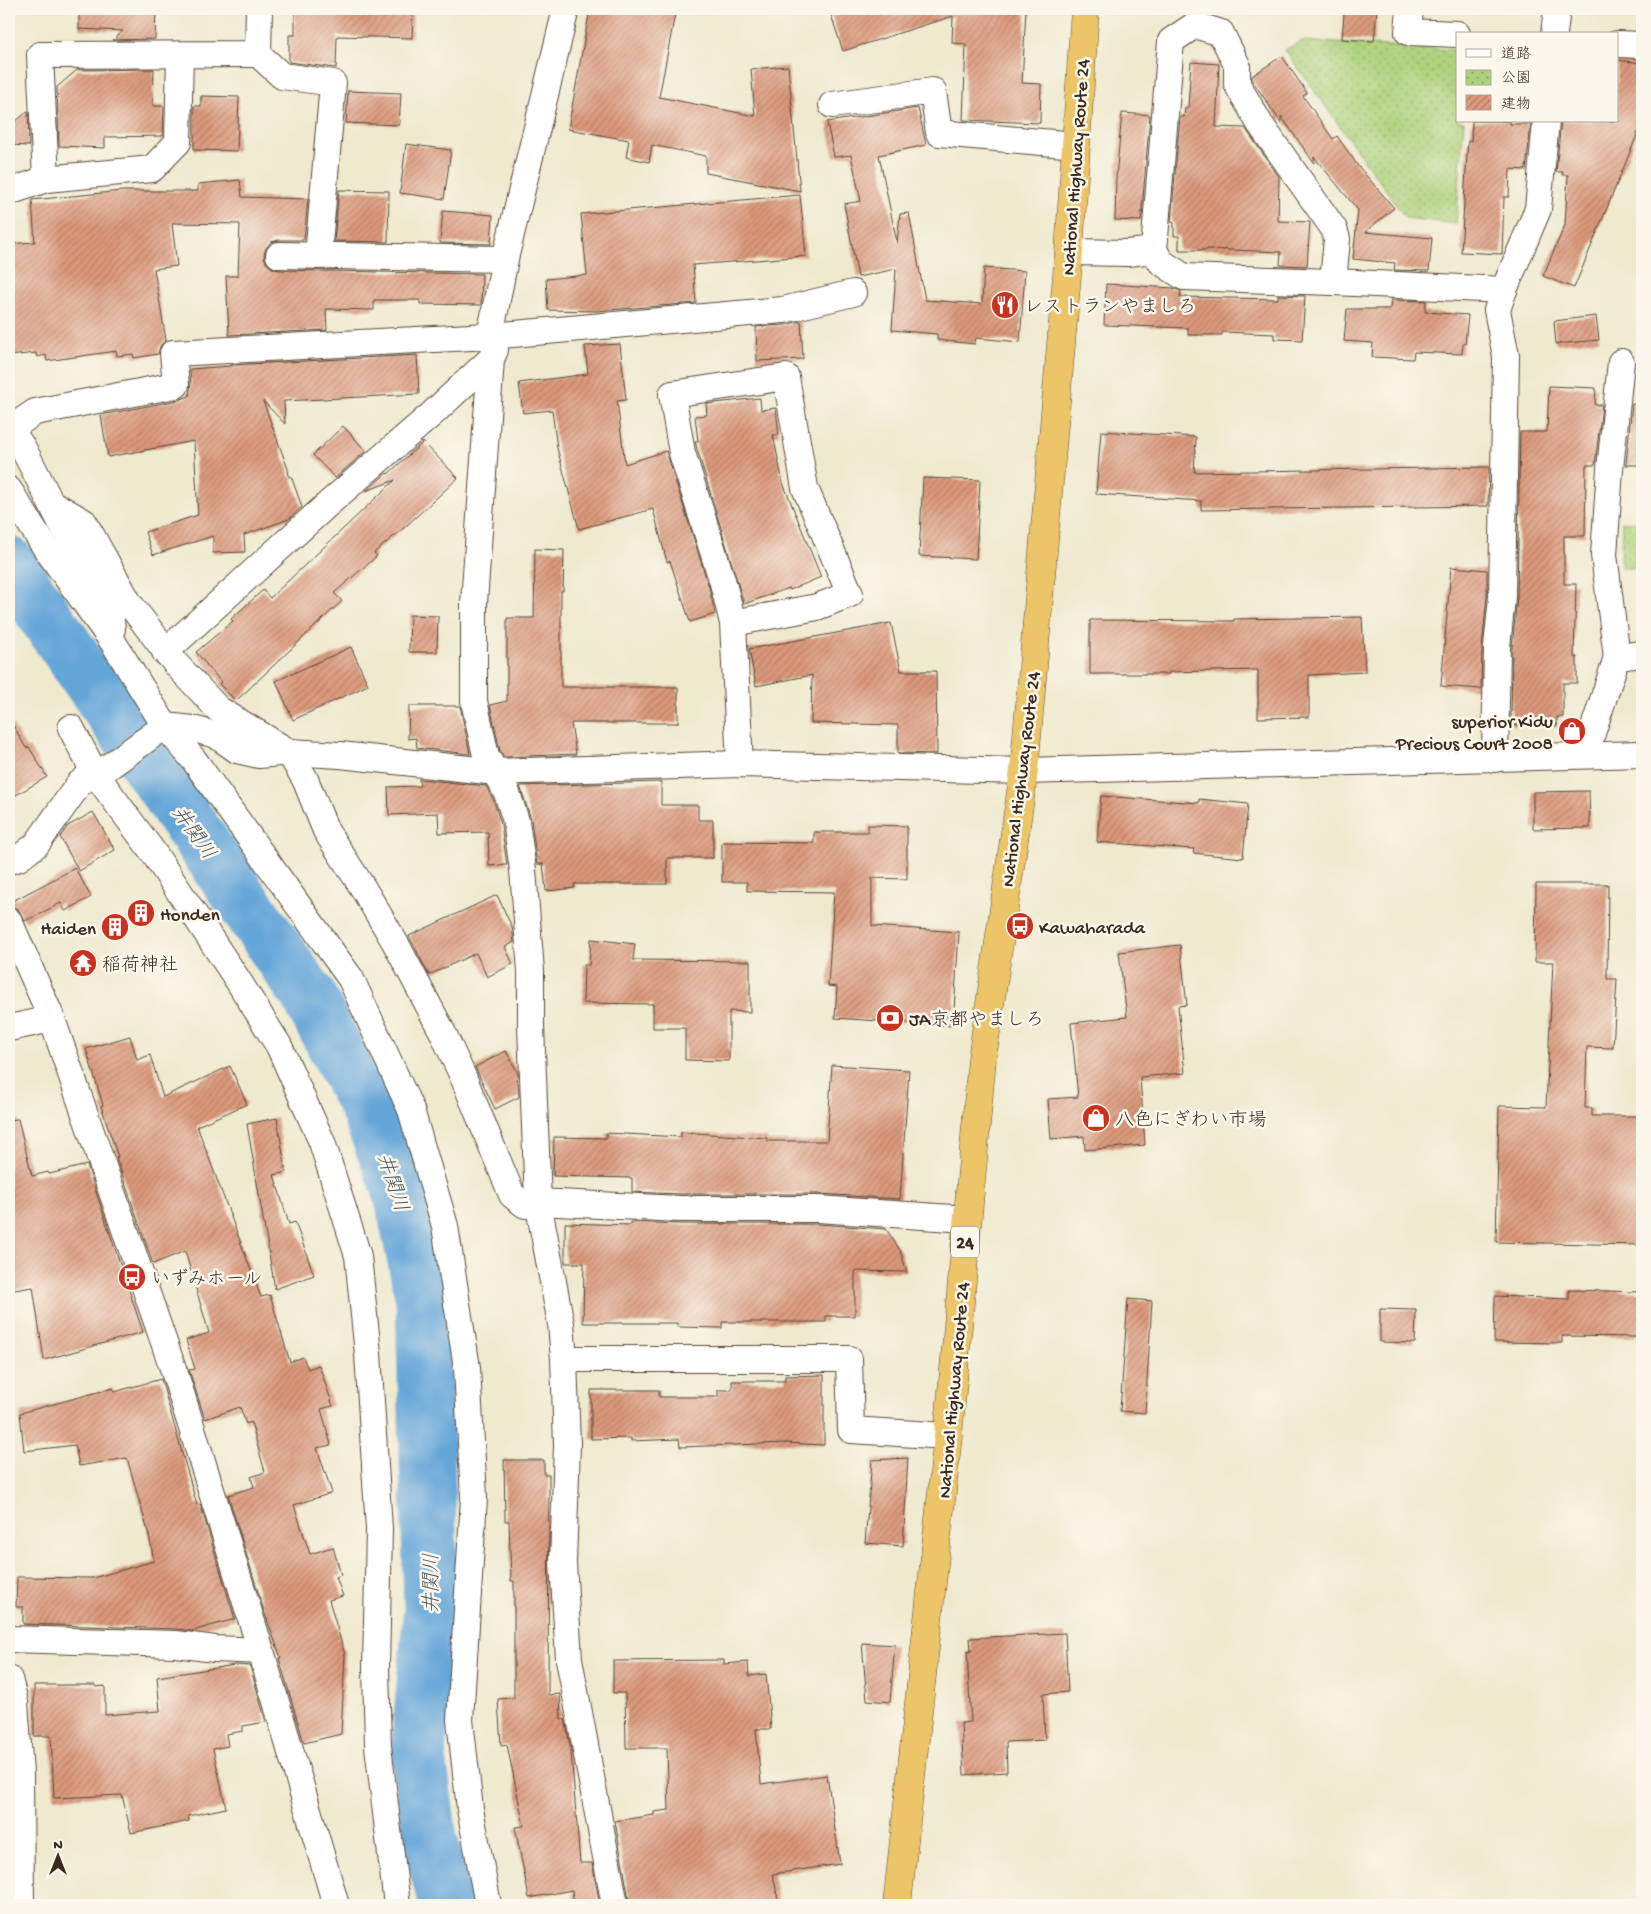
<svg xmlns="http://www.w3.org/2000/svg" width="1651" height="1914" font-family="'Gochi Hand','Klee One',sans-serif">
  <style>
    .park { fill: url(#park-dots); stroke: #747e4c }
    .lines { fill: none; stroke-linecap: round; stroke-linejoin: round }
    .river { stroke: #65a6d9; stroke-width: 55 }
    .building { fill: url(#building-hatch) }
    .minor-casing { stroke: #564738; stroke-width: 28 }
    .trunk-casing { stroke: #564738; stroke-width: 29 }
    .minor { stroke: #fff; stroke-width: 26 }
    .trunk { stroke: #edc569; stroke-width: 28 }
    .labels { text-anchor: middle; stroke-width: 5; stroke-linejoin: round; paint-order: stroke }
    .shield { fill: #fbf7ec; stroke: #75685c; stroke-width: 1 }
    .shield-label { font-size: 18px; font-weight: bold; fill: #3b2a1e }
    .street-label { font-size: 19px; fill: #3b2a1e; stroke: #fbf7ec }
    .poi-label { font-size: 19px; fill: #3b2a1e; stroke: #fbf7ec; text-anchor: start }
    .water-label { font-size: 20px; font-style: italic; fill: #4a555f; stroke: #fbf7ec }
  </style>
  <defs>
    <pattern id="park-dots" width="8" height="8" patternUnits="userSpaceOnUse" patternTransform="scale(1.25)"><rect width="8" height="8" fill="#add17b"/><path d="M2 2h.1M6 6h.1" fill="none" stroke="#8eaa64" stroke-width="1.8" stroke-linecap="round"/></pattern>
    <pattern id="building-hatch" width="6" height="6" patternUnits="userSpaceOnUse" patternTransform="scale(1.25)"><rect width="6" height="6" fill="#dc9a7d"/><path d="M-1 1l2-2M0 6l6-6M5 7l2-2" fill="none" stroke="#b47e66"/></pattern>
  </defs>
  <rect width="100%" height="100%" fill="#fbf7ec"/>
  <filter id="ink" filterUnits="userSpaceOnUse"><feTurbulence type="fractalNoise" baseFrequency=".02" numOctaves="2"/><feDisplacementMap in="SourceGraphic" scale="10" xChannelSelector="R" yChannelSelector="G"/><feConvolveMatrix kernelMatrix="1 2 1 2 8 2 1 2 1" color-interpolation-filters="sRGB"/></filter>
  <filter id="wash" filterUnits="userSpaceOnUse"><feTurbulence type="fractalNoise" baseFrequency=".0096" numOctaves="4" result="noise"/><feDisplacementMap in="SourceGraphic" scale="20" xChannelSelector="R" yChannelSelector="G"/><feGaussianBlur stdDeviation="1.12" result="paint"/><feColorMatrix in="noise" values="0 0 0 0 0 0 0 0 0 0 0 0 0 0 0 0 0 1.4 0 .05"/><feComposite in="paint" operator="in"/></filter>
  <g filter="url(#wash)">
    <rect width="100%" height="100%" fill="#efe9ce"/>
    <!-- park -->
    <g class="park">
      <polygon points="1302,41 1457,50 1457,121 1464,121 1456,224 1406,218 1285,50"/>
      <polygon points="1622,522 1642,522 1642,568 1621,568"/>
    </g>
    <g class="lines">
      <!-- river -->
      <polyline class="river" points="9,564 308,995 368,1110 400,1190 423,1300 431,1608 418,1751 430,1839 446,1905"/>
    </g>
    <g id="blocks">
      <!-- building -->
      <g class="building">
        <polygon points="79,9 156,9 155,39 113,40 123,31 79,29"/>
        <polygon points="295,9 413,9 412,38 337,36 336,68 289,62 289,35 295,35"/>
        <polygon points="590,9 676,9 659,97 755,116 751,69 788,66 800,191 706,173 706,156 652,145 649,162 626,157 629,140 568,129"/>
        <polygon points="829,9 1026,9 1022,83 1041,84 1040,123 963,120 966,44 952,43 953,16 843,51"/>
        <polygon points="1352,9 1377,9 1374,41 1342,39 1344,14"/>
        <polygon points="1282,56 1307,93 1303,96 1333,139 1337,136 1358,166 1394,208 1365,232 1432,238 1429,271 1394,270 1395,263 1353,259 1358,210 1314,157 1314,163 1281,116 1281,123 1252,80 1252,76"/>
        <polygon points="1617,60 1642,63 1642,123 1574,288 1543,276 1565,225 1568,175 1562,175 1563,172 1556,172 1561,121 1617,121"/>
        <polygon points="1191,62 1219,64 1216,127 1245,128 1279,177 1278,221 1310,222 1307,266 1280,265 1281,252 1207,249 1207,250 1179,250 1179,236 1174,236 1174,223 1171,222 1180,117 1184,117 1185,108 1188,108"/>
        <polygon points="154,69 153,106 164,106 163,136 105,137 105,148 59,146 57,87 77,70"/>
        <polygon points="348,91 401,93 399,125 346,123"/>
        <polygon points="201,96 239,97 237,151 194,150 194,106 201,106"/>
        <polygon points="918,108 926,145 879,155 897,243 900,214 909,213 925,300 982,304 984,268 1025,271 1020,342 976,338 975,344 937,340 937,334 892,330 896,269 858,277 844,204 861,201 851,155 834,157 827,122"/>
        <polygon points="28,111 29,146 9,145 9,127"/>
        <polygon points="1122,113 1150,115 1141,221 1115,220 1116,178"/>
        <polygon points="1472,121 1510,121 1510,124 1531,124 1526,170 1510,169 1509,197 1504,197 1502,254 1461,252 1466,171 1468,141 1471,141"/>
        <polygon points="406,144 451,150 444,199 400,193"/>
        <polygon points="240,180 242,197 308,199 304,240 279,240 271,242 266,248 264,255 266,263 272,268 279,270 482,274 481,305 420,304 420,300 374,300 374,310 326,309 327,330 229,335 226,276 238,276 240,224 172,223 177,266 154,269 166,340 160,346 158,354 134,358 133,354 117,356 116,351 47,361 46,355 37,357 36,353 9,356 9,244 35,242 32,200 122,191 198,191 198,184"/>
        <polygon points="339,190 389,191 388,242 334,241"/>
        <polygon points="800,195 806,256 693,265 696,303 597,311 548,310 546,279 587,275 581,214"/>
        <polygon points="443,211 493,215 491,244 440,243"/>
        <polygon points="1106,284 1173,288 1181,291 1180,297 1278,299 1278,295 1305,296 1302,340 1274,339 1274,334 1222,332 1222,335 1188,335 1188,328 1104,325"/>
        <polygon points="1391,300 1426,301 1425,312 1468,315 1465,344 1463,344 1462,354 1414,352 1413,359 1372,357 1373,343 1344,341 1347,309 1390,309"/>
        <polygon points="1596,316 1599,340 1556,344 1554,321"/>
        <polygon points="801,321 803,359 757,361 756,327 784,325"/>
        <polygon points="620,344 626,400 617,401 625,464 666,451 709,587 715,614 690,622 670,561 667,562 653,509 579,529 557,448 552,410 523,413 519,383 588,374 585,346"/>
        <polygon points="417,355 419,394 284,401 285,424 263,401 288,469 289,477 291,476 302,507 289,519 244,535 245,552 213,553 213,536 153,555 145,532 198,515 194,441 108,457 101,415 179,400 189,396 191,384 190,369 231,366 231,365"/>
        <polygon points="1549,386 1596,388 1595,405 1602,405 1595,465 1586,465 1585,536 1564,536 1564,584 1576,584 1574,657 1577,657 1577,683 1563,683 1563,717 1557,717 1557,726 1511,725 1512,648 1517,597 1520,432 1547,432"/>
        <polygon points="760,398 761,410 776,408 779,435 773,435 783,483 821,577 790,590 789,588 744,604 697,449 695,441 698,441 695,416 707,415 706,404"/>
        <polygon points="1632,404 1642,404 1642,465 1626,465"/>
        <polygon points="343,426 366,451 335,478 313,455"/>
        <polygon points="1101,431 1196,437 1194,472 1489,467 1488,506 1201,510 1201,501 1096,494"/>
        <polygon points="423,442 458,478 405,527 374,553 377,556 334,593 342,601 236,701 219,684 221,682 196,652 233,621 231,619 263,590 270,598 395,480 366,491 387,473 388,474"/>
        <polygon points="923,478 980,480 976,559 919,556"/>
        <polygon points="535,549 564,550 563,591 561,591 561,687 678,687 678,723 571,723 576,754 504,757 500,751 490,705 507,701 507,618 534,618"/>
        <polygon points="1451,567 1487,570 1487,596 1482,647 1481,689 1441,686"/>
        <polygon points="410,615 438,616 437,652 409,652"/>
        <polygon points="1362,617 1365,672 1309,675 1309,717 1258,718 1258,670 1169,672 1169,674 1090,674 1090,620 1234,621 1234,619"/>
        <polygon points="891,623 901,671 936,671 937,754 898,753 898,725 811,723 812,675 756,686 749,649"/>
        <polygon points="351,647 368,685 293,720 276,681"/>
        <polygon points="409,706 460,706 470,754 417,748 416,738 408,739"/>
        <polygon points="9,718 26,748 29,747 47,777 9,799"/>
        <polygon points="419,779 486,786 493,799 501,824 507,865 489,866 488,832 439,833 438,813 389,815 388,787 420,786"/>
        <polygon points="661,782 661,805 698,805 698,820 713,820 713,858 667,858 667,884 574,884 575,888 546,891 543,864 537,864 531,819 520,786"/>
        <polygon points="1589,791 1590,828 1533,829 1533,792"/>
        <polygon points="1101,796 1199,803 1199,799 1248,804 1243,858 1193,853 1194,849 1097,842"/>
        <polygon points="93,812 115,850 79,871 60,837 68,826"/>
        <polygon points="868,825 907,826 907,879 872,878 872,926 959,932 953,1026 835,1018 837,987 828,986 834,892 747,891 747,882 722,882 722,842 814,843 814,832 868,832"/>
        <polygon points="75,868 91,897 65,911 61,903 25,921 18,909 9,906 9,903"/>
        <polygon points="1536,884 1608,884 1607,979 1617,979 1613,1048 1587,1047 1585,1108 1592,1108 1592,1116 1642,1116 1642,1245 1496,1242 1499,1106 1546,1107 1553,962 1535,962"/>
        <polygon points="497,895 512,927 514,942 505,947 513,964 487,977 476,953 429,975 409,936"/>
        <polygon points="591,939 635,944 633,960 750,961 750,1012 729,1011 729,1061 685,1060 685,1028 653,1028 653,1004 583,1003 584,965 589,965"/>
        <polygon points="1180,945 1187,1005 1178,1006 1185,1073 1140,1077 1145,1145 1085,1150 1084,1136 1051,1139 1048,1099 1078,1097 1071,1023 1127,1017 1119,952"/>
        <polygon points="130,1036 137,1060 150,1055 163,1097 230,1066 247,1104 197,1126 261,1297 270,1295 290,1362 303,1357 308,1369 319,1365 333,1406 321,1409 331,1445 317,1448 332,1493 294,1505 310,1554 333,1547 341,1575 336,1577 343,1596 329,1600 345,1655 341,1734 304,1743 279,1658 281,1658 264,1611 228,1495 254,1487 251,1477 265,1472 251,1422 246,1424 240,1407 205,1419 189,1370 195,1369 186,1340 209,1333 185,1251 153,1264 116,1157 118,1157 101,1106 103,1105 86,1049"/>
        <polygon points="506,1051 518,1073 518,1078 516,1079 518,1083 519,1097 495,1109 475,1067"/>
        <polygon points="832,1065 909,1070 900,1199 819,1194 680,1194 632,1192 632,1178 553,1176 554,1137 606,1138 606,1133 681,1137 681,1132 767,1138 767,1141 827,1141"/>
        <polygon points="277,1118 286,1172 274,1175 289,1224 295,1222 314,1275 275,1289 247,1124"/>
        <polygon points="18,1119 32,1176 48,1172 49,1174 87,1165 143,1332 44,1360 33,1287 9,1291 9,1120"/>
        <polygon points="631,1222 680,1224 818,1224 886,1229 900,1250 907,1272 855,1271 855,1316 826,1316 826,1322 722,1322 722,1328 677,1327 677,1323 583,1323 584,1263 565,1263 565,1223 631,1225"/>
        <polygon points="1569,1290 1642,1292 1642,1334 1636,1334 1636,1337 1562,1336 1562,1343 1494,1342 1495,1296 1569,1299"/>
        <polygon points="1128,1299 1152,1301 1145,1413 1120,1411"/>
        <polygon points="1380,1309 1416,1310 1415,1343 1380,1342"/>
        <polygon points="824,1375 824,1445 786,1443 680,1447 679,1439 631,1441 631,1438 591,1439 591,1390 659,1390 659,1397 718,1397 718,1390 732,1390 732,1381 785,1381 785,1376"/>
        <polygon points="161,1379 197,1505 200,1504 235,1619 192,1631 177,1629 23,1624 23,1607 16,1607 17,1577 93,1578 154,1561 149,1535 127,1458 79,1466 75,1445 24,1451 20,1413 113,1388 114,1392"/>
        <polygon points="908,1458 903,1546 865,1543 872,1460"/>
        <polygon points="504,1460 544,1460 544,1475 549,1475 548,1695 560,1694 561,1719 565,1719 571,1752 580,1863 592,1863 600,1905 574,1905 572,1890 529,1898 515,1827 524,1826 507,1745 501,1746 498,1699 514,1698 514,1581 511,1581 509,1521 505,1521"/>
        <polygon points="1065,1633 1068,1692 1043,1694 1045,1740 1006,1742 1007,1772 964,1775 961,1723 971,1722 967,1652 971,1651 970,1638"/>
        <polygon points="862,1643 895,1645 890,1702 867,1700"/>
        <polygon points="724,1660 724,1664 748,1662 749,1676 766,1674 771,1729 756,1729 761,1784 827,1775 840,1864 773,1874 779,1905 630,1905 615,1821 654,1815 654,1812 669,1810 667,1748 626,1748 625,1693 613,1693 613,1661"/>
        <polygon points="235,1665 250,1666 266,1722 243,1726 243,1731 226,1734 228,1746 213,1749 226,1808 188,1816 189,1821 131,1833 122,1795 54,1798 51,1736 34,1736 34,1685 95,1685 96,1687 105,1686 105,1715 160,1711 157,1677"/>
      </g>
    </g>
  </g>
  <g filter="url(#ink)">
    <use href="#blocks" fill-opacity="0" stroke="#564738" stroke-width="1"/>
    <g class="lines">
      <defs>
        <g id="minor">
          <polyline points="566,9 505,259 490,336 495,350 491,359 474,603 474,701 486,756 507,793 516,821 523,870 531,971 531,1026 538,1202 561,1324 564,1359 567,1445 563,1563 569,1659 615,1905"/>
          <polyline points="1410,9 1408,32 1457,34"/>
          <polyline points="1554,34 1557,9"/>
          <polyline points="1617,44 1642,45"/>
          <polyline points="258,54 282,76 333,83 318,256"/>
          <polyline points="832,105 933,91 939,133 1076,145"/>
          <polyline points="46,179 152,169 178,142 180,55"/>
          <polyline points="9,192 46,179 40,55 258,54 259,9"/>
          <polyline points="1154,250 1161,262 1184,277 1333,282"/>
          <polyline points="1069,252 1128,253 1154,250 1171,41 1195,25 1221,33 1237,65 1237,84 1260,124 1334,229 1337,239 1333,282 1504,290 1538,209 1546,121"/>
          <polyline points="279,255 505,259"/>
          <polyline points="9,428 23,448 51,503 84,522 129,603 175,663 218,709 289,752 305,779 326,831 363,888 396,944 443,1033 464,1079 512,1195 525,1205 538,1202 680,1209 818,1209 967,1219"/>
          <polyline points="10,429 35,412 176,385 173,353 490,336 783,310 853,293"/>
          <polyline points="9,490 45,547 113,642 165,726 194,760 351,979 411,1110 445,1226 467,1368 474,1498 460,1720 470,1809 488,1905"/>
          <polyline points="51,503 67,534 110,610 112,629"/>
          <polyline points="733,623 817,607 850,594 805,488 786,377 672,394 682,453 723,583 733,623 740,764"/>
          <polyline points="165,652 328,504 432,414 491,359"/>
          <polyline points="1617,657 1604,555 1610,469 1621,362"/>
          <polyline points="71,728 94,772 153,852 239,982 279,1046 322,1142 358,1256 368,1354 379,1529 376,1668 378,1746 397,1905"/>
          <polyline points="1585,755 1617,657 1642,654"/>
          <polyline points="1495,759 1497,647 1502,597 1506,356 1497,310 1504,290"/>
          <polyline points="9,861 19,858 36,845 79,784 94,772 107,768 165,726 193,729 216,735 237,750 259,755 289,752 340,755 496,772 740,764 1024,771 1642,754"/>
          <polyline points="9,921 52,1019 176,1377 261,1651 336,1905"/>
          <polyline points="9,1028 52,1019"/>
          <polyline points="564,1359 849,1359 851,1430 948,1436"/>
          <polyline points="9,1639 176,1644 215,1649 261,1651"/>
          <polyline points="9,1679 15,1702 20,1773 21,1905"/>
        </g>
        <polyline id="trunk" points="897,1905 948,1436 982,1059 1024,771 1069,252 1085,9"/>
      </defs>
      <!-- minor casing -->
      <use href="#minor" class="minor-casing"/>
      <!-- trunk casing -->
      <use href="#trunk" class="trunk-casing"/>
      <!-- minor -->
      <use href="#minor" class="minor"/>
      <!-- trunk -->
      <use href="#trunk" class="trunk"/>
    </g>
  </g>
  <!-- icons -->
  <defs>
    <symbol id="restaurant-disc" viewBox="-11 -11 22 22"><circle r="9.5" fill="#c8321e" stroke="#fbf7ec"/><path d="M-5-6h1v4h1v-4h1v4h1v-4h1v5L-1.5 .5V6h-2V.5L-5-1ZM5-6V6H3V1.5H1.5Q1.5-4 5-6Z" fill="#fff"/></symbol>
    <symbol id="shop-disc" viewBox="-11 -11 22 22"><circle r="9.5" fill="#c8321e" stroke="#fbf7ec"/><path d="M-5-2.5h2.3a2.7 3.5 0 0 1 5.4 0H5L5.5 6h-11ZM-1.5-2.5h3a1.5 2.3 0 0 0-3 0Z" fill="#fff"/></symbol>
    <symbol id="building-disc" viewBox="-11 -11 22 22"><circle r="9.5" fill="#c8321e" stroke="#fbf7ec"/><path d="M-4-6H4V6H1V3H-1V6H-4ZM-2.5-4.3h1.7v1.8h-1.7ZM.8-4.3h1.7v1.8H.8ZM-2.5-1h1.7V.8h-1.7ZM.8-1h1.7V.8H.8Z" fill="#fff"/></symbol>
    <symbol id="bus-disc" viewBox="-11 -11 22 22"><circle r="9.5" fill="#c8321e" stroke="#fbf7ec"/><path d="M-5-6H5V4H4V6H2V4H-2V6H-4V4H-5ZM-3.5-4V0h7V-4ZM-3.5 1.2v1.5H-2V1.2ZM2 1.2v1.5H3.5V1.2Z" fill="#fff"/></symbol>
    <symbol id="temple-disc" viewBox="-11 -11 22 22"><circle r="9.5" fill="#c8321e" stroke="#fbf7ec"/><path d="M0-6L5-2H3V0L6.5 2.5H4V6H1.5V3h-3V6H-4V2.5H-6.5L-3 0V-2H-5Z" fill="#fff"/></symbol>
    <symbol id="bank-disc" viewBox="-11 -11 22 22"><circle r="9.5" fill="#c8321e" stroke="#fbf7ec"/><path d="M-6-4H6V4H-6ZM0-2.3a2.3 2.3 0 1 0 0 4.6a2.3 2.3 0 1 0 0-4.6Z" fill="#fff"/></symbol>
  </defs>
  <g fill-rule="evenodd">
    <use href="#restaurant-disc" x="989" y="289" width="32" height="32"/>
    <use href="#shop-disc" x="1556" y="715" width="32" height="32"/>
    <use href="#building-disc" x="125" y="897" width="32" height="32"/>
    <use href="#bus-disc" x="1004" y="910" width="32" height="32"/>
    <use href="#building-disc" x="99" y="911" width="32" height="32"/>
    <use href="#temple-disc" x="67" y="947" width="32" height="32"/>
    <use href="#bank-disc" x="874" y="1002" width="32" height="32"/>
    <use href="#shop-disc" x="1080" y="1102" width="32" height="32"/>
    <use href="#bus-disc" x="116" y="1261" width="32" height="32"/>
  </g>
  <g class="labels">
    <!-- shield labels -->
    <rect class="shield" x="951" y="1226.5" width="28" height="31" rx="4"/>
    <g class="shield-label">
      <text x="965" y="1248">24</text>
    </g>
    <!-- street labels -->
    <g class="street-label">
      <text transform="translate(1074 167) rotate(-86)" y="7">National Highway Route 24</text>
      <text transform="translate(1019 779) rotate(-83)" y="7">National Highway Route 24</text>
      <text transform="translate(952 1390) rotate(-85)" y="7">National Highway Route 24</text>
    </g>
    <!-- poi labels -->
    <g class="poi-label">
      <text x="1024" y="312">レストランやましろ</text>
      <text x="1553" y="727" text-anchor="end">superior Kidu<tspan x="1553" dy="22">Precious Court 2008</tspan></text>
      <text x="160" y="920">Honden</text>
      <text x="1039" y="933">Kawaharada</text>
      <text x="96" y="934" text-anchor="end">Haiden</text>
      <text x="102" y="970">稲荷神社</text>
      <text x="909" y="1025">JA京都やましろ</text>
      <text x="1115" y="1125">八色にぎわい市場</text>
      <text x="151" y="1284">いずみホール</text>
    </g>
    <!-- water labels -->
    <g class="water-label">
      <text transform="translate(195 832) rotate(55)" y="7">井関川</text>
      <text transform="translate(394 1182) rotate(72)" y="7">井関川</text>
      <text transform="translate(430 1583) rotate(-90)" y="7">井関川</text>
    </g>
  </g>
  <!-- margin -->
  <rect width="1651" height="1914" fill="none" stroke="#fbf7ec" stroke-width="30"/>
  <!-- legend -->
  <rect x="1456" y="32" width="162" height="90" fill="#fbf7ec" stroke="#aea59a"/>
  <rect x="1466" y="49" width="25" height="8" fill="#ffffff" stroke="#aea59a"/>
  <text x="1501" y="58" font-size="15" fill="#3b2a1e">道路</text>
  <rect x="1466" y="70" width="25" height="15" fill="url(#park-dots)" stroke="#aea59a"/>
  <text x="1501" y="82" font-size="15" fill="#3b2a1e">公園</text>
  <rect x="1466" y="95" width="25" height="15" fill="url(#building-hatch)" stroke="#aea59a"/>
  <text x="1501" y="108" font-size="15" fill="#3b2a1e">建物</text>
  <!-- north arrow -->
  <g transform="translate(58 1856)" stroke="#fbf7ec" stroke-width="4" paint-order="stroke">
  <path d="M0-4L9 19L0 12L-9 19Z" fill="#3b2a1e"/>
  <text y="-8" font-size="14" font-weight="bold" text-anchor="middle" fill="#3b2a1e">N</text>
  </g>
</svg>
